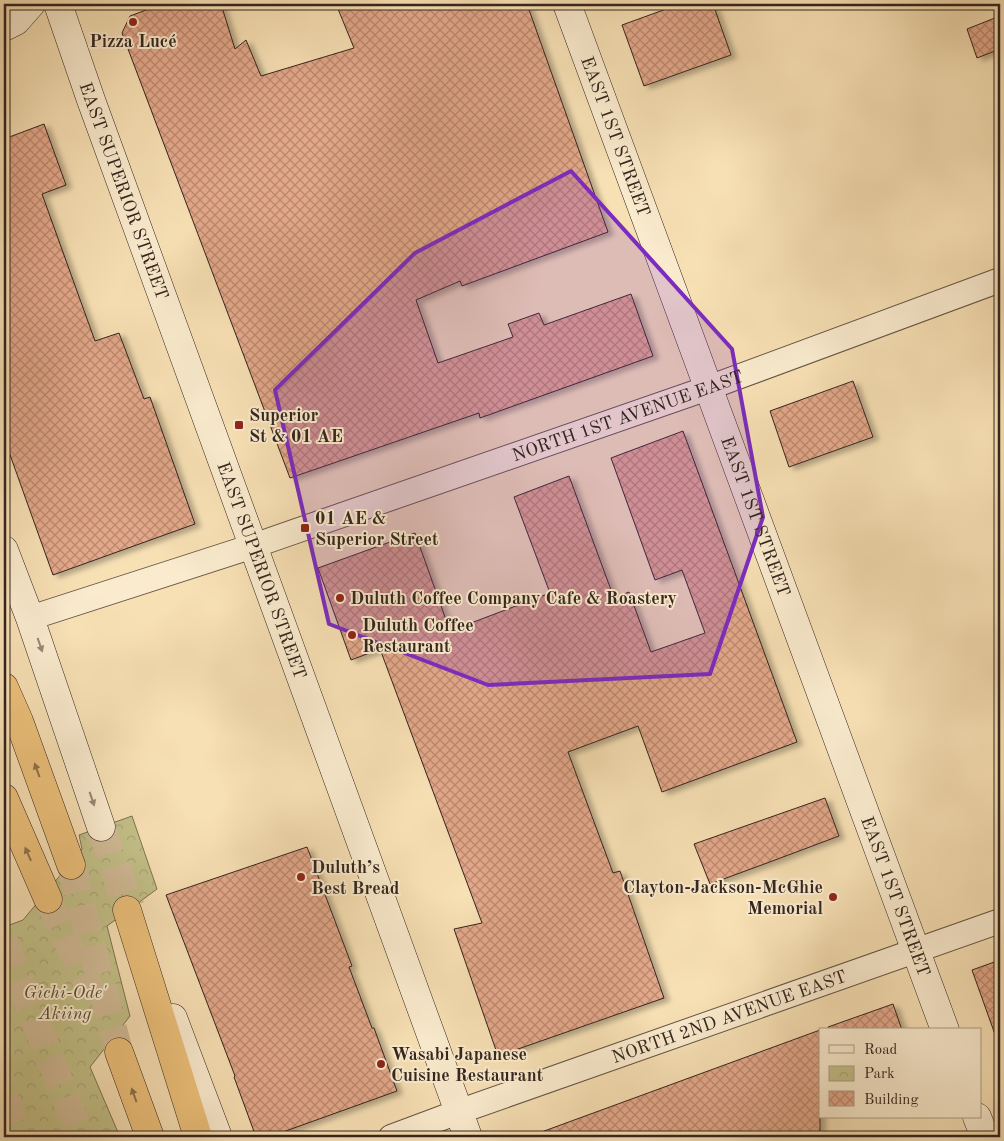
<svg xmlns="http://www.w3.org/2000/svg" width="1004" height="1141" font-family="'Old Standard TT',serif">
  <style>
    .park { fill: url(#park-crowns); stroke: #7c7253 }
    .building { fill: url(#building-cross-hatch); stroke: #34251e; filter: url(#shadow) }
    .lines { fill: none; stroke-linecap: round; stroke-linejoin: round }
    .secondary-tunnel { stroke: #d0bb96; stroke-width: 28; stroke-dasharray: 28 14; stroke-linecap: butt }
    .highway-tunnel { stroke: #d0bb96; stroke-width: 28; stroke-dasharray: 28 14; stroke-linecap: butt }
    .street-casing { stroke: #655444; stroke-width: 26 }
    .secondary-casing { stroke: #34251e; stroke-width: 29 }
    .highway-casing { stroke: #34251e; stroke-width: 29 }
    .street { stroke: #faebce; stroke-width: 24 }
    .secondary { stroke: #faebce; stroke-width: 28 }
    .highway { stroke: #ecc07a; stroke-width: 28 }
    .oneway { fill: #978876 }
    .oneway2 { fill: #90724c }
    .marked { fill: #7b2cbf; fill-opacity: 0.2; stroke: #7b2cbf; stroke-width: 4; stroke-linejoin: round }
    .poi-dot { fill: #8f2418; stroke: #faebce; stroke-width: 2 }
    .labels { text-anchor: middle; stroke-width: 4; stroke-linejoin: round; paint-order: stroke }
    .poi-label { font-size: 18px; font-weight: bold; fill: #34251e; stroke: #faebce; text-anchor: start }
    .street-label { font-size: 18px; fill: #34251e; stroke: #faebce }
    .park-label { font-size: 18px; font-style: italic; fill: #584c38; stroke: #faebce }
  </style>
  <defs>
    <pattern id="park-crowns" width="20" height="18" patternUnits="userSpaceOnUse" patternTransform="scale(1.25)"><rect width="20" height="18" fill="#c3c088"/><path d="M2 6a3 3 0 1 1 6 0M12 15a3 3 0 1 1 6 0" fill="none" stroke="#a8a575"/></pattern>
    <pattern id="building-cross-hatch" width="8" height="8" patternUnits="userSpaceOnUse" patternTransform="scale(1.25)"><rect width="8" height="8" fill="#e3a789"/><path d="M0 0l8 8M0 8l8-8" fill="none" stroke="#b9886f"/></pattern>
    <filter id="shadow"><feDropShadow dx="5.5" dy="3" stdDeviation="2.5" flood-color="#0004"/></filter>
  </defs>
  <rect width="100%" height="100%" fill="#f7e0b4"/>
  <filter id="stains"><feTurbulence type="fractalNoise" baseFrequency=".004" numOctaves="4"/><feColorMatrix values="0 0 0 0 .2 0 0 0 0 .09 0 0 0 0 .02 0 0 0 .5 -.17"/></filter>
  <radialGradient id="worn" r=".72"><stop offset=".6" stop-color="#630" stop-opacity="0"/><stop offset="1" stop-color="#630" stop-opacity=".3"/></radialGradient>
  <!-- park -->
  <polygon class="park" points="132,816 157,889 107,926 130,1016 90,1067 120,1137 4,1137 4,927 23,920 82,849 79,835"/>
  <!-- building -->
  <g class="building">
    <polygon points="162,4 221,4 235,49 246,40 261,76 354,48 336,4 527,4 608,232 462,286 460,281 416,300 438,363 513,337 508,324 539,313 544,325 631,294 653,356 480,418 479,413 290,478 122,33 130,16"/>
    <polygon points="680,4 713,4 731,55 644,86 622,25"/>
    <polygon points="1000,16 1000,49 977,58 967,29"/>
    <polygon points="44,124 66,185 42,194 95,341 119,333 144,399 150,397 195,524 53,575 4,438 4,139"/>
    <polygon points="853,381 873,437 789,467 770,411"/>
    <polygon points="683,431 797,742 662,792 638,726 568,752 613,873 620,871 664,998 498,1056 454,929 482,923 380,649 351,660 318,568 415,533 450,631 550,593 514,497 569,476 614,598 629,592 651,652 705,633 682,570 655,580 611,458"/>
    <polygon points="825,798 839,836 767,863 710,884 694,844"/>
    <polygon points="307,847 352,966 349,967 372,1028 374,1028 397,1091 269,1137 256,1137 234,1077 235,1076 166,895"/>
    <polygon points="1000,960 1000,1039 997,1040 972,970"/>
    <polygon points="893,1004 902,1030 829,1030 828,1027"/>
    <polygon points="820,1030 820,1137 537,1137 536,1134"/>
  </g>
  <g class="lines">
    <!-- secondary-tunnel -->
    <polyline class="secondary-tunnel" points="101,827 131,907"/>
    <!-- highway-tunnel -->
    <g class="highway-tunnel">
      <polyline points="101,827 127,910"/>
      <polyline points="71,865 119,1052"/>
      <polyline points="48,899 91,992"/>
      <polyline points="4,941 81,1137"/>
      <polyline points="4,1097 20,1137"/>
    </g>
    <defs>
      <g id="street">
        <path id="s1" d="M30 618 253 546 708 388 1000 280"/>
        <path id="s2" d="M391 1137 458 1112 1000 921"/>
      </g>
      <g id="secondary">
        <path id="s3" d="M58 4 91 100 468 1137"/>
        <path id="s4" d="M567 4 945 1030"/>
        <polyline points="4,27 16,21 31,4"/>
        <polyline points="4,550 30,618 101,827"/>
        <polyline points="173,1018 218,1137"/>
        <polyline points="977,1117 985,1137"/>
      </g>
      <g id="highway">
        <polyline points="4,687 19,721 71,865"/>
        <polyline points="4,798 48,899"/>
        <polyline points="127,910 198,1137"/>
        <polyline points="119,1052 150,1137"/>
      </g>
    </defs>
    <!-- street casing -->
    <use href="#street" class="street-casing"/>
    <!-- secondary casing -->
    <use href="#secondary" class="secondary-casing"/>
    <!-- highway casing -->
    <use href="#highway" class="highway-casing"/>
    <!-- street -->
    <use href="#street" class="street"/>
    <!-- secondary -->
    <use href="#secondary" class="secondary"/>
    <!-- highway -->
    <use href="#highway" class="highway"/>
  </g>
  <!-- one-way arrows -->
  <defs><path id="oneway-solid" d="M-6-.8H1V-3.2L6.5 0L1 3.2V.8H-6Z" transform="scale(1.25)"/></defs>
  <g class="oneway">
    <use href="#oneway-solid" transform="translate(40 645) rotate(71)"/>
    <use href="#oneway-solid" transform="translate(92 799) rotate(71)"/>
  </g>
  <g class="oneway2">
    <use href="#oneway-solid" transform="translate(37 770) rotate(-110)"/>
    <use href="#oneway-solid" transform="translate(28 854) rotate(-114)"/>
    <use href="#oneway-solid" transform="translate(134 1095) rotate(-110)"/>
  </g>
  <!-- marked area -->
  <path class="marked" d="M571 171 732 349 763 517 710 674 488 685 329 624 275 390 415 253Z"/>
  <!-- markers -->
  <g class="poi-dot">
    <circle cx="133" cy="22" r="5"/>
    <rect x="234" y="420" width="10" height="10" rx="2.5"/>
    <rect x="300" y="523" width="10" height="10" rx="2.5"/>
    <circle cx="340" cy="598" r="5"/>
    <circle cx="352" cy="635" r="5"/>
    <circle cx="301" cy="877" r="5"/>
    <circle cx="833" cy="897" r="5"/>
    <circle cx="381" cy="1064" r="5"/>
  </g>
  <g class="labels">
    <!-- poi labels -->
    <g class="poi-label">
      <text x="133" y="47" text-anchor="middle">Pizza Lucé</text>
      <text x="249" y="421">Superior<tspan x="249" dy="21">St &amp; 01 AE</tspan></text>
      <text x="315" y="524">01 AE &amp;<tspan x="315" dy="21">Superior Street</tspan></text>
      <text x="350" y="604">Duluth Coffee Company Cafe &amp; Roastery</text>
      <text x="362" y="631">Duluth Coffee<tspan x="362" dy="21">Restaurant</tspan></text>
      <text x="311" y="873">Duluth’s<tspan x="311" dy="21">Best Bread</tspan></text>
      <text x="823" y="893" text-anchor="end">Clayton-Jackson-McGhie<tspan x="823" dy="21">Memorial</tspan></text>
      <text x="391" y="1060">Wasabi Japanese<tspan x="391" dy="21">Cuisine Restaurant</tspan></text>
    </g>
    <!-- street labels -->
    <g class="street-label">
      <text dy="6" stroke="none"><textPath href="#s4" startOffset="141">EAST 1ST STREET</textPath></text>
      <text dy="6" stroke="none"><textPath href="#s3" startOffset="198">EAST SUPERIOR STREET</textPath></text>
      <text dy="6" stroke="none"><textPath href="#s1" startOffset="631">NORTH 1ST AVENUE EAST</textPath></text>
      <text dy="6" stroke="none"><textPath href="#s4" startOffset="546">EAST 1ST STREET</textPath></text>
      <text dy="6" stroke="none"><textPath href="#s3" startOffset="602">EAST SUPERIOR STREET</textPath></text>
      <text dy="6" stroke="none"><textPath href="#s4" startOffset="951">EAST 1ST STREET</textPath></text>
      <text dy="6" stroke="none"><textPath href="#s2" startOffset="359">NORTH 2ND AVENUE EAST</textPath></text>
    </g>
    <!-- park labels -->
    <g class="park-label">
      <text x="65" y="998">Gichi-Ode'<tspan x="65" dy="21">Akiing</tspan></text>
    </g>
  </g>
  <!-- margin -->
  <rect width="1004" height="1141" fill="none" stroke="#f7e0b4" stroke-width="20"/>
  <rect x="5" y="5" width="994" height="1131" fill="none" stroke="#34251e" stroke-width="2.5"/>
  <rect x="10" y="10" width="984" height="1121" fill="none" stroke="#34251e"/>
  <!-- legend -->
  <rect x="819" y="1028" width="162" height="90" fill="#faebce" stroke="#ab9c88"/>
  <rect x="829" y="1045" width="25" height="8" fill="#faebce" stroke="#ab9c88"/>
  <text x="864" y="1054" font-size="15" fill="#34251e">Road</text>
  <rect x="829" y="1066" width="25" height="15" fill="url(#park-crowns)" stroke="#ab9c88"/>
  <text x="864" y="1078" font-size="15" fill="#34251e">Park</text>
  <rect x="829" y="1091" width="25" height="15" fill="url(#building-cross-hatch)" stroke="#ab9c88"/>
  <text x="864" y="1104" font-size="15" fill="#34251e">Building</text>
  <rect width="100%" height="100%" filter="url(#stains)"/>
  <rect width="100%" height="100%" fill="url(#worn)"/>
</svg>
